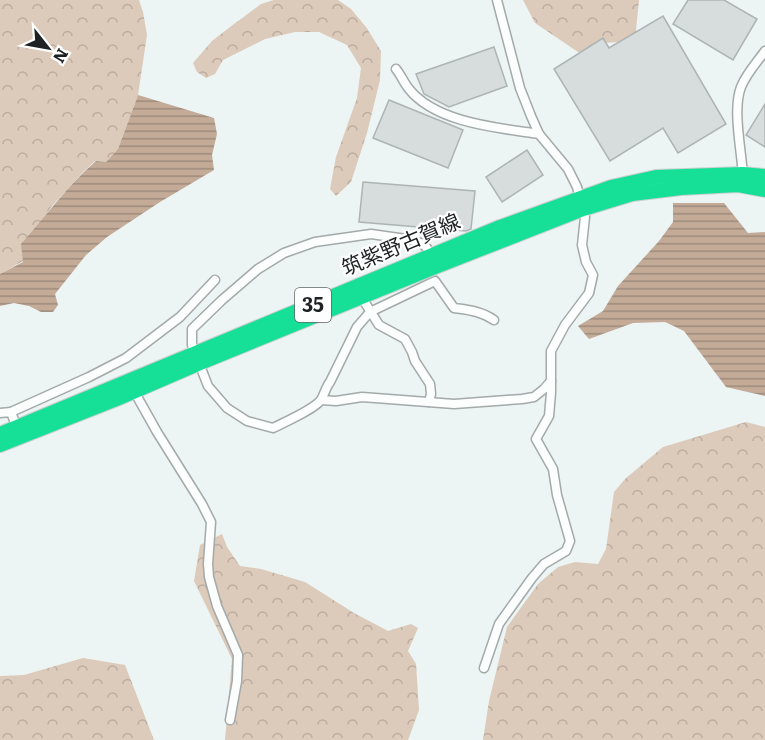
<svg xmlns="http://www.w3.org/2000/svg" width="765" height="740" font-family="Literata,'Noto Sans JP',serif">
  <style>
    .forest { fill: url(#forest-crowns) }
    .water { fill: url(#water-rules) }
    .building { fill: #d7dcdc; stroke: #aeb4b4; stroke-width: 1.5 }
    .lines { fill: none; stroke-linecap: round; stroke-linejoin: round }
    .street-casing { stroke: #a3aaa9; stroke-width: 11 }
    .fast-casing { stroke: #cbcfcf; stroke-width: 16 }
    .street { stroke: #fcfdfd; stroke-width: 8 }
    .fast { stroke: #16e098; stroke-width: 14 }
    .labels { text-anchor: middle; stroke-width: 4.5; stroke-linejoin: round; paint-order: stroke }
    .shield { fill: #fff; stroke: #616464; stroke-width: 1.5 }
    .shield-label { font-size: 20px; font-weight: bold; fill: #1d2222 }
    .street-label { font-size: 21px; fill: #1d2222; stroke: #fff }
  </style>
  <defs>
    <pattern id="forest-crowns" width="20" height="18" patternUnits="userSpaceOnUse" patternTransform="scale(1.5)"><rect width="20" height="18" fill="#dccaba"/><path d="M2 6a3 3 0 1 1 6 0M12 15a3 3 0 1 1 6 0" fill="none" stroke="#bcada0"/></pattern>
    <pattern id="water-rules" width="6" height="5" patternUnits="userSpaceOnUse" patternTransform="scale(1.5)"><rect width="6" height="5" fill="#c3ab98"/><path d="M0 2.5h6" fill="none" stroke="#9e8b7c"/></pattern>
  </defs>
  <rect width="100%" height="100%" fill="#ecf4f4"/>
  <!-- forest -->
  <g class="forest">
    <polygon points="0,0 139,0 143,12 147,35 138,95 118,149 106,162 95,161 83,172 52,206 42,220 23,261 0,274"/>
    <polygon points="274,0 338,0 351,9 366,27 381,51 380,80 367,133 351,182 336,196 330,189 336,157 357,98 361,68 347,45 319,32 295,32 265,39 223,60 215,74 206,78 197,72 193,63 212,41 230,27 261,4"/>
    <polygon points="523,0 639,0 635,41 602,43 581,54 535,23"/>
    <polygon points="746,422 765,427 765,740 483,740 489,701 507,627 538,584 558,567 575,562 598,564 606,549 614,492 625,479 663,447"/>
    <polygon points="222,534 227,547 240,566 261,569 305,582 354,613 388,631 411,624 418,628 408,651 416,664 419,710 408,740 225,740 232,659 194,581 200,545"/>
    <polygon points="83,658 125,665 154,740 0,740 0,676 24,675"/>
  </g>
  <!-- water -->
  <g class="water">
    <path d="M138 95 214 118 217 134 212 155 214 170 160 202 107 237 86 255 55 294 58 305 53 312H41L29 306 14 303 0 306V274L23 262 21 244C46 216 67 186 96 161L106 162 118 149Z"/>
    <polygon points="673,203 724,203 748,233 765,232 765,396 726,387 684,331 665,322 633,323 589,339 578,326 603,311 618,286 659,241 673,222"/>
  </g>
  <!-- building -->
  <g class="building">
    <polygon points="688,0 724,0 757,19 733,60 673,24"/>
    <polygon points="663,16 726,124 678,153 663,128 610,161 554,69 603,38 609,48"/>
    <polygon points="494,47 507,86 449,107 424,94 416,74"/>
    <polygon points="389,100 463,130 448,168 373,138"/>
    <polygon points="765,104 765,147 746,135"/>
    <polygon points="527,150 543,175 502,202 486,177"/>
    <polygon points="363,182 475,191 471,229 466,231 359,222"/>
  </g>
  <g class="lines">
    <defs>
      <g id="street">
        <path d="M396 69C401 75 404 83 409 89 436 123 499 128 539 134"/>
        <path d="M743 177C742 152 732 110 741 87 746 74 757 62 765 51"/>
        <path d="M431 258 427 248 421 243 406 239 371 234 315 242 284 253 258 269 222 300 192 329V345L208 386 227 408 247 421 273 428C285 422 313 410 321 400 324 395 326 387 330 382L357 327 370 312 435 281 454 308C468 310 481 311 494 320"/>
        <polyline points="362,298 379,325 405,339 412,352 415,361 430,384 431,394 429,402"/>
        <polyline points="134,391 157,432 202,504 211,522 208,564 209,577 217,606 238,655 237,681 230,720"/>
        <polyline points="321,400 336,401 362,397 454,404 522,399 534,397 544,389 551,381"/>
        <polyline points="11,412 89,377 126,358 180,317 215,280"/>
        <polyline points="0,413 11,412 18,431"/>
        <polyline points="484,668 499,624 532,578 544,564 566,551 570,541 557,495 553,469 536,439 549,416 551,393 551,351 565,325 589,293 593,275 586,262 582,245 585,217 577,187 568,169 539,134 531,116 520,88 497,0"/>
      </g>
      <g id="fast">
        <polyline points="0,434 500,227 611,187 656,177 743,174 765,176"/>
        <polyline points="0,445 119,398 200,363 435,267 583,209 632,194 681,188 738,185 765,190"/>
      </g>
    </defs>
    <!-- street casing -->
    <use href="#street" class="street-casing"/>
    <!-- fast casing -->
    <use href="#fast" class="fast-casing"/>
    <!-- street -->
    <use href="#street" class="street"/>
    <!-- fast -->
    <use href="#fast" class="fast"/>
  </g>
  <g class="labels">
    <!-- shield labels -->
    <rect class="shield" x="295" y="288" width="36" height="34" rx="4.5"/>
    <g class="shield-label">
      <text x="313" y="312">35</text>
    </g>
    <!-- street labels -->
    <g class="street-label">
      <text transform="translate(401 245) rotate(-23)" y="7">筑紫野古賀線</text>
    </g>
  </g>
  <!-- north arrow -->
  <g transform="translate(48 48) rotate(121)" stroke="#ffffff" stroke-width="4.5" paint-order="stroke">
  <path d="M0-4.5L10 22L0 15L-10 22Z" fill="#1d2222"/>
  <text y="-9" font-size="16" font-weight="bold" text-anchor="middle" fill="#1d2222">N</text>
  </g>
</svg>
